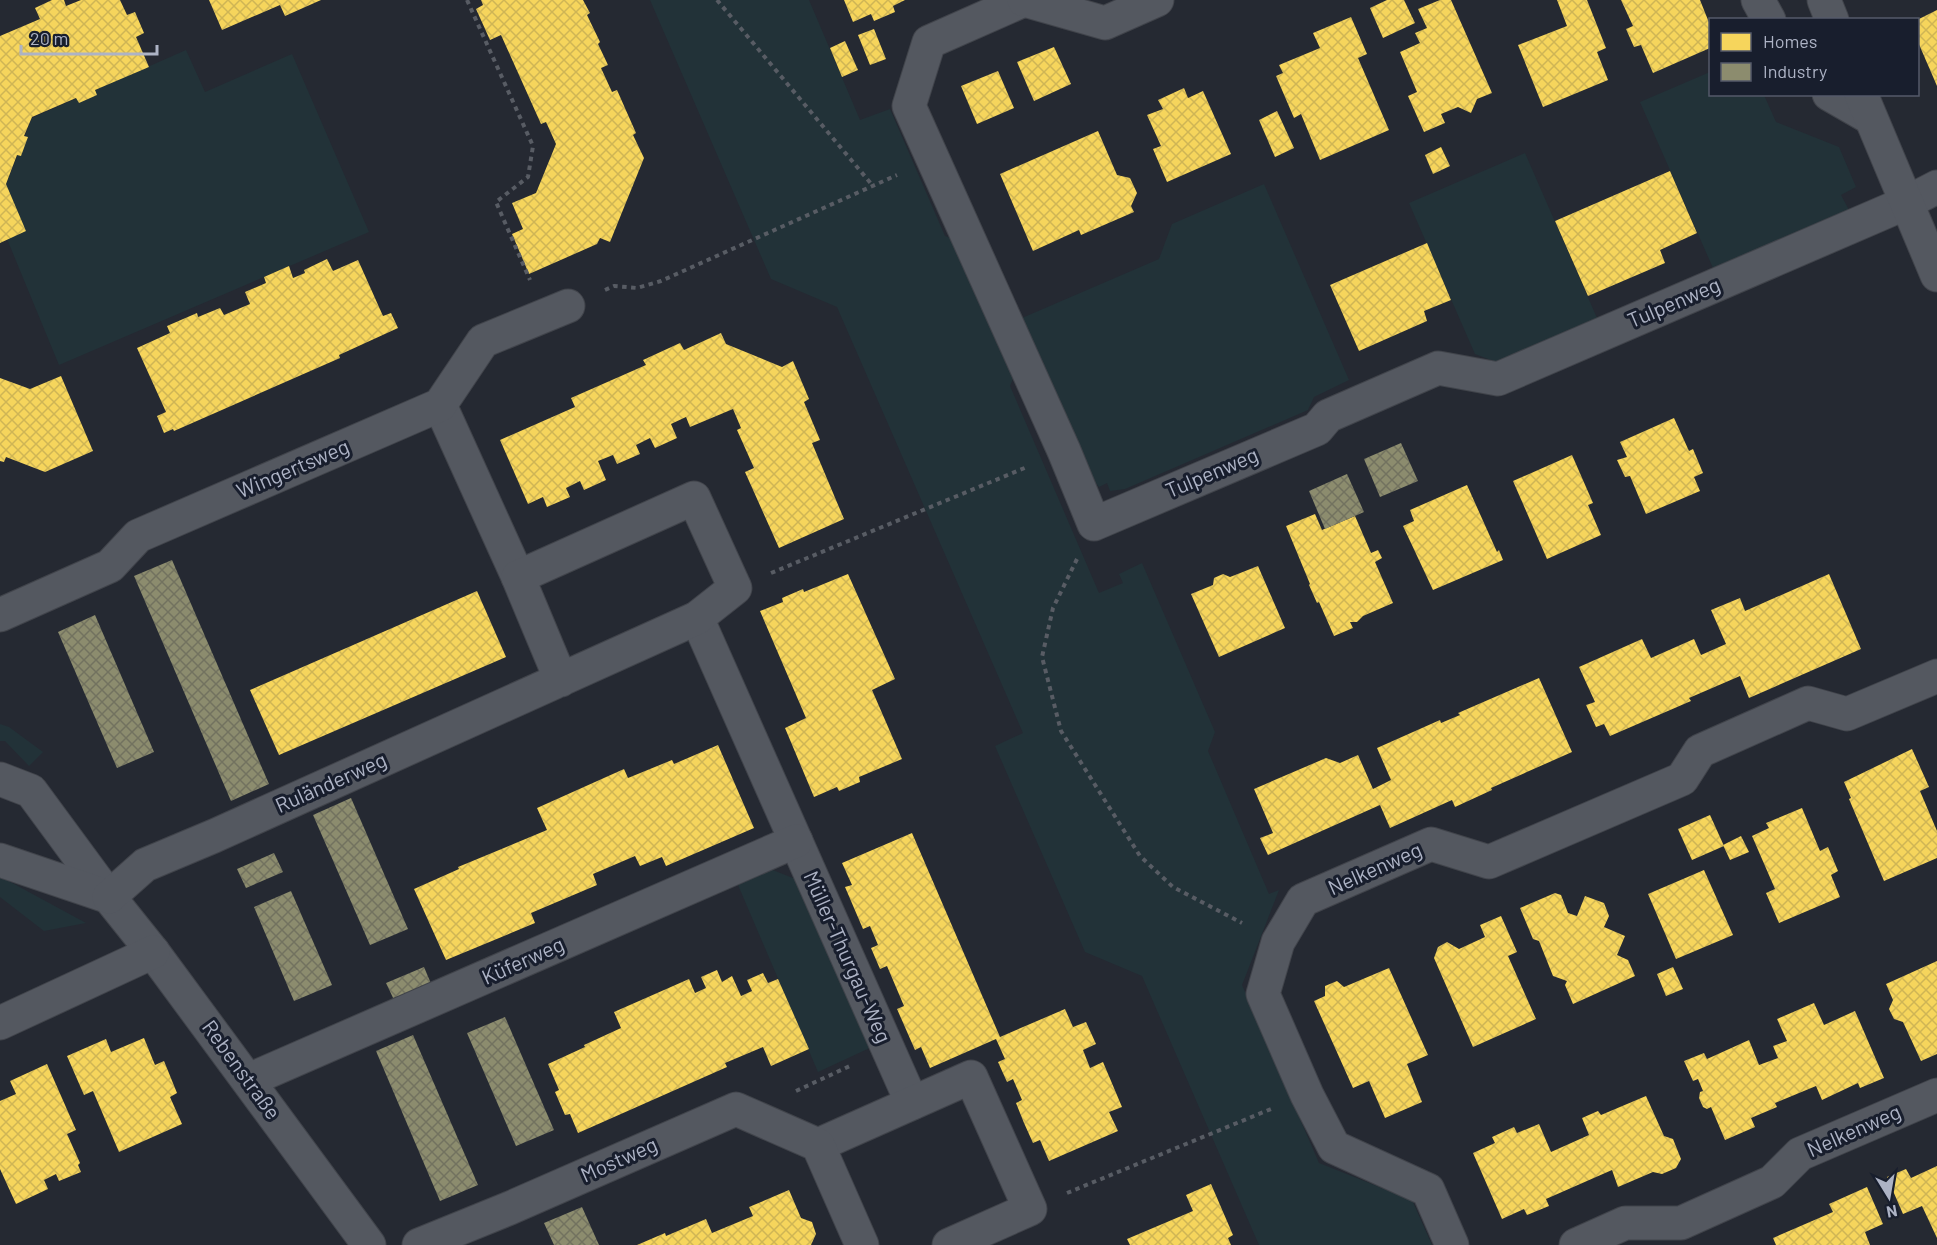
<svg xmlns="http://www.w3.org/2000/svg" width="1937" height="1245" font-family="Barlow,sans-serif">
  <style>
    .green { fill: #223238 }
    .homes { fill: url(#homes-cross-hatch) }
    .industry { fill: url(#industry-cross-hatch) }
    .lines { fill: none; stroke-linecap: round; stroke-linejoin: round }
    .street-casing { stroke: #41444b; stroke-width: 35 }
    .path { stroke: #585c64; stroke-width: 4; stroke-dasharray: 4.5 4.5; stroke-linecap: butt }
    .street { stroke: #545860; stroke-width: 33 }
    .labels { text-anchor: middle; stroke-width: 6; stroke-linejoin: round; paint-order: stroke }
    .street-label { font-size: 21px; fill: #adb3c5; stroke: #181e2d }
  </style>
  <defs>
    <pattern id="homes-cross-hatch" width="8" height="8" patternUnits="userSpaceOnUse" patternTransform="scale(1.5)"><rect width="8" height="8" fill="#f6d55c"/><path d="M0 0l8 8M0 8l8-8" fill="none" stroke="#cfb555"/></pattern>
    <pattern id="industry-cross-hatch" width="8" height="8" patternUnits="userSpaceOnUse" patternTransform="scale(1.5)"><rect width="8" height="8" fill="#8c8c6e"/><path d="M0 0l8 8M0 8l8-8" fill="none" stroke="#72725f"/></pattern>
  </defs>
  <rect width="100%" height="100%" fill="#252932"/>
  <!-- green -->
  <g class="green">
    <polygon points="650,0 809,0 860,120 890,109 945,236 963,243 1018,367 1010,386 1099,593 1123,583 1119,574 1142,563 1215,732 1208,751 1269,894 1279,890 1242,985 1319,1163 1412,1200 1432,1245 1259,1245 1142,976 1085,952 995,746 1023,733 837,307 771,279"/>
    <polygon points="186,50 205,92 292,54 369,232 59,365 7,239 6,185 32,118"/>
    <polygon points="1710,72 1710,94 1764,95 1776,122 1839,147 1856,187 1841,195 1849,210 1713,268 1640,102"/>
    <polygon points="1525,153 1597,318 1496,362 1475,354 1409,203"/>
    <polygon points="1264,184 1349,380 1314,397 1308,410 1125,489 1110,491 1107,483 1099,487 1090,475 1022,318 1159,259 1172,224"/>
    <polygon points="0,724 9,727 43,752 29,766 5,741 0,741"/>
    <polygon points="765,867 803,882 874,1046 818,1072 738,885 741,878"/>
    <polygon points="0,875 3,878 86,923 44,931 0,897"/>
  </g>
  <!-- homes -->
  <g class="homes">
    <polygon points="52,0 64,0 66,6 81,0 120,0 127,15 135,12 144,33 136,37 149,67 95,90 97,95 79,103 76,98 32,117 24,136 28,137 21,156 17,155 6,184 26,231 0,243 0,36 40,19 35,8"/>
    <polygon points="209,0 321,0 285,16 280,5 222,30"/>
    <polygon points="481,0 583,0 590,13 587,15 600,42 598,44 608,65 601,68 612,92 617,90 636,133 633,135 644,158 610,242 600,238 597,244 529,274 512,234 523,229 512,203 536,193 556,144 546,122 541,124 501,35 490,40 476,9 483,5"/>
    <polygon points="844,0 905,0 893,6 895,12 874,21 871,14 853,22"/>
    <polygon points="1387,0 1404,0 1415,23 1383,38 1370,8"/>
    <polygon points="1440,0 1451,0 1492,93 1477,99 1471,113 1458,107 1441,114 1445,123 1424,132 1408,96 1417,92 1400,52 1420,43 1415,33 1427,28 1418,9"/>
    <polygon points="1557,0 1587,0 1606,48 1597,52 1608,80 1543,107 1518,45 1567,26"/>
    <polygon points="1621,0 1700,0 1710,25 1710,48 1653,73 1641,45 1634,47 1626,29 1633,26"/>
    <polygon points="1937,10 1937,86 1918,42 1917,20"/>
    <polygon points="1351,17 1367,54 1358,58 1389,130 1320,160 1301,114 1294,118 1276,76 1283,73 1279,65 1320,48 1313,33"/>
    <polygon points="874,29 886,59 870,65 858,35"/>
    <polygon points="845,41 858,70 842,77 830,48"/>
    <polygon points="1054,47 1071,84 1034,101 1017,62"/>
    <polygon points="998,71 1014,108 977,124 961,86"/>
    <polygon points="1184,88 1188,98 1203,91 1231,154 1167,182 1153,149 1161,146 1147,115 1163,109 1158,100"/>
    <polygon points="1277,111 1294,148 1275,157 1259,120"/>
    <polygon points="1098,131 1117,175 1130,178 1137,193 1131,206 1134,212 1081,235 1079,230 1033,251 1000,174"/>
    <polygon points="1441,147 1450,166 1433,174 1425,155"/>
    <polygon points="1670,171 1697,233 1660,250 1665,263 1588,296 1555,221"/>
    <polygon points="1427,243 1451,300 1424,311 1427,321 1359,351 1330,285"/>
    <polygon points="327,259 333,271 358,260 383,316 391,313 398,328 339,355 340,358 174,431 173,429 164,433 157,416 166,412 137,348 170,333 167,326 197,313 198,317 220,308 224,315 250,304 245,292 266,283 264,277 289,266 293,278 305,273 304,270"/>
    <polygon points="721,333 726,344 782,367 793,361 809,399 804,402 820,440 812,443 844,519 779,548 745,472 754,468 737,430 741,428 733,409 690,427 686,417 671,424 677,438 655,448 650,438 636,445 640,454 617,464 613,455 598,461 606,480 584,490 580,481 566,488 570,497 547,507 543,497 528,504 500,440 575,407 571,398 646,365 643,360 680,343 684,350"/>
    <polygon points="61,376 93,451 45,472 6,457 4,462 0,461 0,378 30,389"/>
    <polygon points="1674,418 1689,451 1693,449 1703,473 1694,477 1700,491 1646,514 1630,476 1625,477 1617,460 1627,457 1620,442"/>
    <polygon points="1572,455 1593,503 1588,505 1601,535 1547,559 1513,481"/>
    <polygon points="1467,485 1497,552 1499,550 1503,560 1433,590 1403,526 1414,521 1410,510"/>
    <polygon points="1315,514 1322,530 1355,516 1371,553 1378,550 1382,558 1375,562 1393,603 1363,616 1357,622 1350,622 1353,628 1334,636 1319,602 1317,603 1309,585 1310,584 1286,526"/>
    <polygon points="1258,566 1285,628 1219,657 1191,594 1213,585 1214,578 1223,574 1230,577"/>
    <polygon points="848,574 895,679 872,690 902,759 859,777 860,782 839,791 837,787 814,797 785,728 806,718 760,611 783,602 782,598 803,589 804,592"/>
    <polygon points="1829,574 1861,649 1749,698 1740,676 1689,698 1691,701 1610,736 1604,724 1596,727 1586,705 1595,702 1579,667 1642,639 1651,658 1694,639 1701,655 1726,644 1711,610 1740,598 1745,611"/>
    <polygon points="477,591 506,657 279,755 250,690"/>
    <polygon points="1539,678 1572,752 1491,788 1492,790 1455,807 1452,800 1390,828 1380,805 1268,855 1260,838 1273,833 1254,789 1326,758 1340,763 1358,755 1373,789 1391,780 1377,748 1440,720 1441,723 1460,715 1458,713"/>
    <polygon points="718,745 754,828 666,866 662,857 640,866 635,856 593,874 597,885 531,913 535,923 446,960 414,889 459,869 458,867 547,830 537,808 624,769 628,778 672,760 674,764"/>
    <polygon points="1912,749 1929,787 1920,791 1937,831 1937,858 1884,881 1849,799 1851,798 1844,782"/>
    <polygon points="1802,808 1820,851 1828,847 1838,871 1831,875 1840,897 1779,923 1766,893 1775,889 1752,836 1769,828 1766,823"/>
    <polygon points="1710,815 1724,846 1692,860 1678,829"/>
    <polygon points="912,833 1000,1037 1065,1009 1073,1027 1086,1022 1096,1044 1083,1050 1090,1068 1103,1062 1122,1107 1109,1112 1118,1131 1049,1161 1040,1140 1033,1143 1024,1123 1016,1103 1022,1100 1013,1079 1007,1082 998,1062 1005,1059 996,1039 930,1068 921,1047 915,1050 897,1009 904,1006 887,966 880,969 871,948 878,945 870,926 863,929 845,887 852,885 842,863"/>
    <polygon points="1741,836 1749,852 1730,860 1723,845"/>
    <polygon points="1704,870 1733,935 1676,959 1648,894"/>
    <polygon points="1555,893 1561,895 1568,913 1577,916 1585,896 1604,903 1609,916 1604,927 1625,936 1617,955 1628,960 1635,976 1573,1004 1565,985 1567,981 1553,976 1539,941 1533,939 1520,908"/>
    <polygon points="1501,916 1517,952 1508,956 1536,1019 1473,1047 1434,958 1438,947 1447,942 1459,949 1485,937 1480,925"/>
    <polygon points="1937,961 1937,1054 1921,1061 1903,1022 1894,1019 1889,1009 1893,1000 1886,984"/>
    <polygon points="1673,967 1683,989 1666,996 1657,974"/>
    <polygon points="1389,968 1428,1055 1407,1064 1422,1102 1385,1118 1369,1081 1353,1088 1314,1001 1325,996 1325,986 1337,981 1344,987"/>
    <polygon points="717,970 722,982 732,976 741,996 752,991 747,980 763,973 768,983 778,979 809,1049 771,1066 763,1047 725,1063 727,1067 578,1133 570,1114 565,1115 555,1092 559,1090 548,1064 585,1047 584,1045 621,1028 614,1012 689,979 695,993 706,988 701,977"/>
    <polygon points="1814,1003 1824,1025 1855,1011 1884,1078 1860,1088 1858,1083 1822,1100 1816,1086 1775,1103 1777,1107 1751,1118 1755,1127 1725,1140 1711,1107 1707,1109 1703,1107 1699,1098 1700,1092 1703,1091 1698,1079 1693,1081 1684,1061 1704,1053 1707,1059 1749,1040 1759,1065 1778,1058 1773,1046 1787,1041 1777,1019"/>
    <polygon points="144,1038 155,1065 164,1061 177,1093 170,1097 182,1124 119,1152 93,1091 84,1095 67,1056 106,1039 111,1052"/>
    <polygon points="47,1064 76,1130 67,1134 80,1163 78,1165 81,1172 59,1181 56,1174 44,1180 48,1189 16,1204 0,1169 0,1101 16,1094 10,1081"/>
    <polygon points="1646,1096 1664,1136 1673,1139 1681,1159 1676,1168 1662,1174 1653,1172 1618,1187 1612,1170 1546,1199 1549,1206 1527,1215 1524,1209 1502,1219 1473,1153 1495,1143 1492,1137 1514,1127 1517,1133 1539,1124 1551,1152 1589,1135 1582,1118 1598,1111 1601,1115"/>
    <polygon points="1937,1166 1937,1238 1922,1206 1903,1214 1887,1177 1906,1169 1911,1178"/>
    <polygon points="1211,1184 1233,1235 1228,1238 1231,1245 1130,1245 1127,1239 1193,1211 1186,1195"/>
    <polygon points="1867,1187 1883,1224 1865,1232 1870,1245 1776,1245 1773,1238 1833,1212 1829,1204"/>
    <polygon points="789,1190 801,1218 812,1222 816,1234 811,1245 637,1245 665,1233 666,1236 706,1219 712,1233 753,1216 749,1207"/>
  </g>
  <!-- industry -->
  <g class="industry">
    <polygon points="1401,443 1418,481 1380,497 1364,459"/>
    <polygon points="1347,474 1364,512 1325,529 1309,491"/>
    <polygon points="172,560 269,784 231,801 134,576"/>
    <polygon points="95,615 154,752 117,768 58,632"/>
    <polygon points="351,798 408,929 370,945 313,815"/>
    <polygon points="274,853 283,872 246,888 237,869"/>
    <polygon points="291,891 332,985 294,1001 254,907"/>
    <polygon points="424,967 432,986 395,1002 386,983"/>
    <polygon points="505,1017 554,1130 516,1146 467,1033"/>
    <polygon points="413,1035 478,1185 440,1201 376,1051"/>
    <polygon points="582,1207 599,1245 554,1245 544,1223"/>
  </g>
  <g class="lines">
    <defs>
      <g id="street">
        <polyline points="1024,0 929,42 909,106 1064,451 1094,524 1317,429 1328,416 1438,368 1498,379 1906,203 1937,187"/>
        <polyline points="1024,0 1105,23 1157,0"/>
        <polyline points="1758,0 1769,20"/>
        <polyline points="1824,0 1832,20"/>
        <polyline points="1829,94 1869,117"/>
        <polyline points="1861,94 1937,275"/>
        <polyline points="440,405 518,577"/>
        <polyline points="0,615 110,566 138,536 440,405 483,341 568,306"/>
        <polyline points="697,618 912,1103"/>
        <polyline points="0,779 31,791 109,897 153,952 369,1245"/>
        <polyline points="0,860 109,897"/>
        <polyline points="109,897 145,865 214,836 697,618 735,588 694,498 518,577 561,680"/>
        <polyline points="0,1023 153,952"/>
        <polyline points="249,1080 796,841"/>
        <polyline points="818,1145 971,1077 1030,1209 949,1245"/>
        <polyline points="419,1245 510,1208 736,1109 818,1145 862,1245"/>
        <polyline points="1452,1245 1428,1190 1334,1147 1307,1095 1263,994 1278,942 1303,900 1431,844 1489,862 1682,779 1700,751 1808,703 1847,714 1937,676"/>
        <polyline points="1576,1245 1625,1223 1681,1223 1772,1182 1800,1154 1937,1095"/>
      </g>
    </defs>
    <!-- street casing -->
    <use href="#street" class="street-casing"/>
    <!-- path -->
    <g class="path">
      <polyline points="467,0 533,146 528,177 496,202 530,280"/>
      <polyline points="717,0 873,186"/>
      <polyline points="605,290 614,286 637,288 661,281 897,175"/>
      <polyline points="1077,559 1053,608 1042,657 1061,731 1140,856 1173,887 1242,923"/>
      <polyline points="771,573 1027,467"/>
      <polyline points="796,1091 852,1065"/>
      <polyline points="1067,1193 1271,1109"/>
    </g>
    <!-- street -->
    <use href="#street" class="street"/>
  </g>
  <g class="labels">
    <!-- street labels -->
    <g class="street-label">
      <text transform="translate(1674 303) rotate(-23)" y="7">Tulpenweg</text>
      <text transform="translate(293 469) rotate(-23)" y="7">Wingertsweg</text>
      <text transform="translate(1212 473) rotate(-23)" y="7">Tulpenweg</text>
      <text transform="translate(331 783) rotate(-24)" y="7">Ruländerweg</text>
      <text transform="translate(1375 869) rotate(-24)" y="7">Nelkenweg</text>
      <text transform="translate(847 957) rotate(66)" y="7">Müller-Thurgau-Weg</text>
      <text transform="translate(523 961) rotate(-24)" y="7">Küferweg</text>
      <text transform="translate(241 1070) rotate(54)" y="7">Rebenstraße</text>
      <text transform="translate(1854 1131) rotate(-24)" y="7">Nelkenweg</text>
      <text transform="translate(619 1160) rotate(-24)" y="7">Mostweg</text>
    </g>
  </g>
  <!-- legend -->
  <rect x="1709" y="18" width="210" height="78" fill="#181e2d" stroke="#545a6a" stroke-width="1.5"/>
  <rect x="1721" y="33" width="30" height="18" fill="#f6d55c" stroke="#545a6a" stroke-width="1.5"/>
  <text x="1763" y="48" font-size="18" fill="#adb3c5">Homes</text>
  <rect x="1721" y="63" width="30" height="18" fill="#8c8c6e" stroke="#545a6a" stroke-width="1.5"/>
  <text x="1763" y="78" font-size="18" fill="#adb3c5">Industry</text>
  <!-- north arrow -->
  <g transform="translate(1889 1197) rotate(169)" stroke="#181e2d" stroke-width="4.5" paint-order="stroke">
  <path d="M0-4.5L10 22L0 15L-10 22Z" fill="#adb3c5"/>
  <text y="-9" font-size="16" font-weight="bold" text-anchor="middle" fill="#adb3c5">N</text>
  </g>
  <!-- scale -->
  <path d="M21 45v9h136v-9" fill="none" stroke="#adb3c5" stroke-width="3"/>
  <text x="30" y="45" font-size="18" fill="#adb3c5" stroke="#181e2d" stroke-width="4.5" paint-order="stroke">20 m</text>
</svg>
